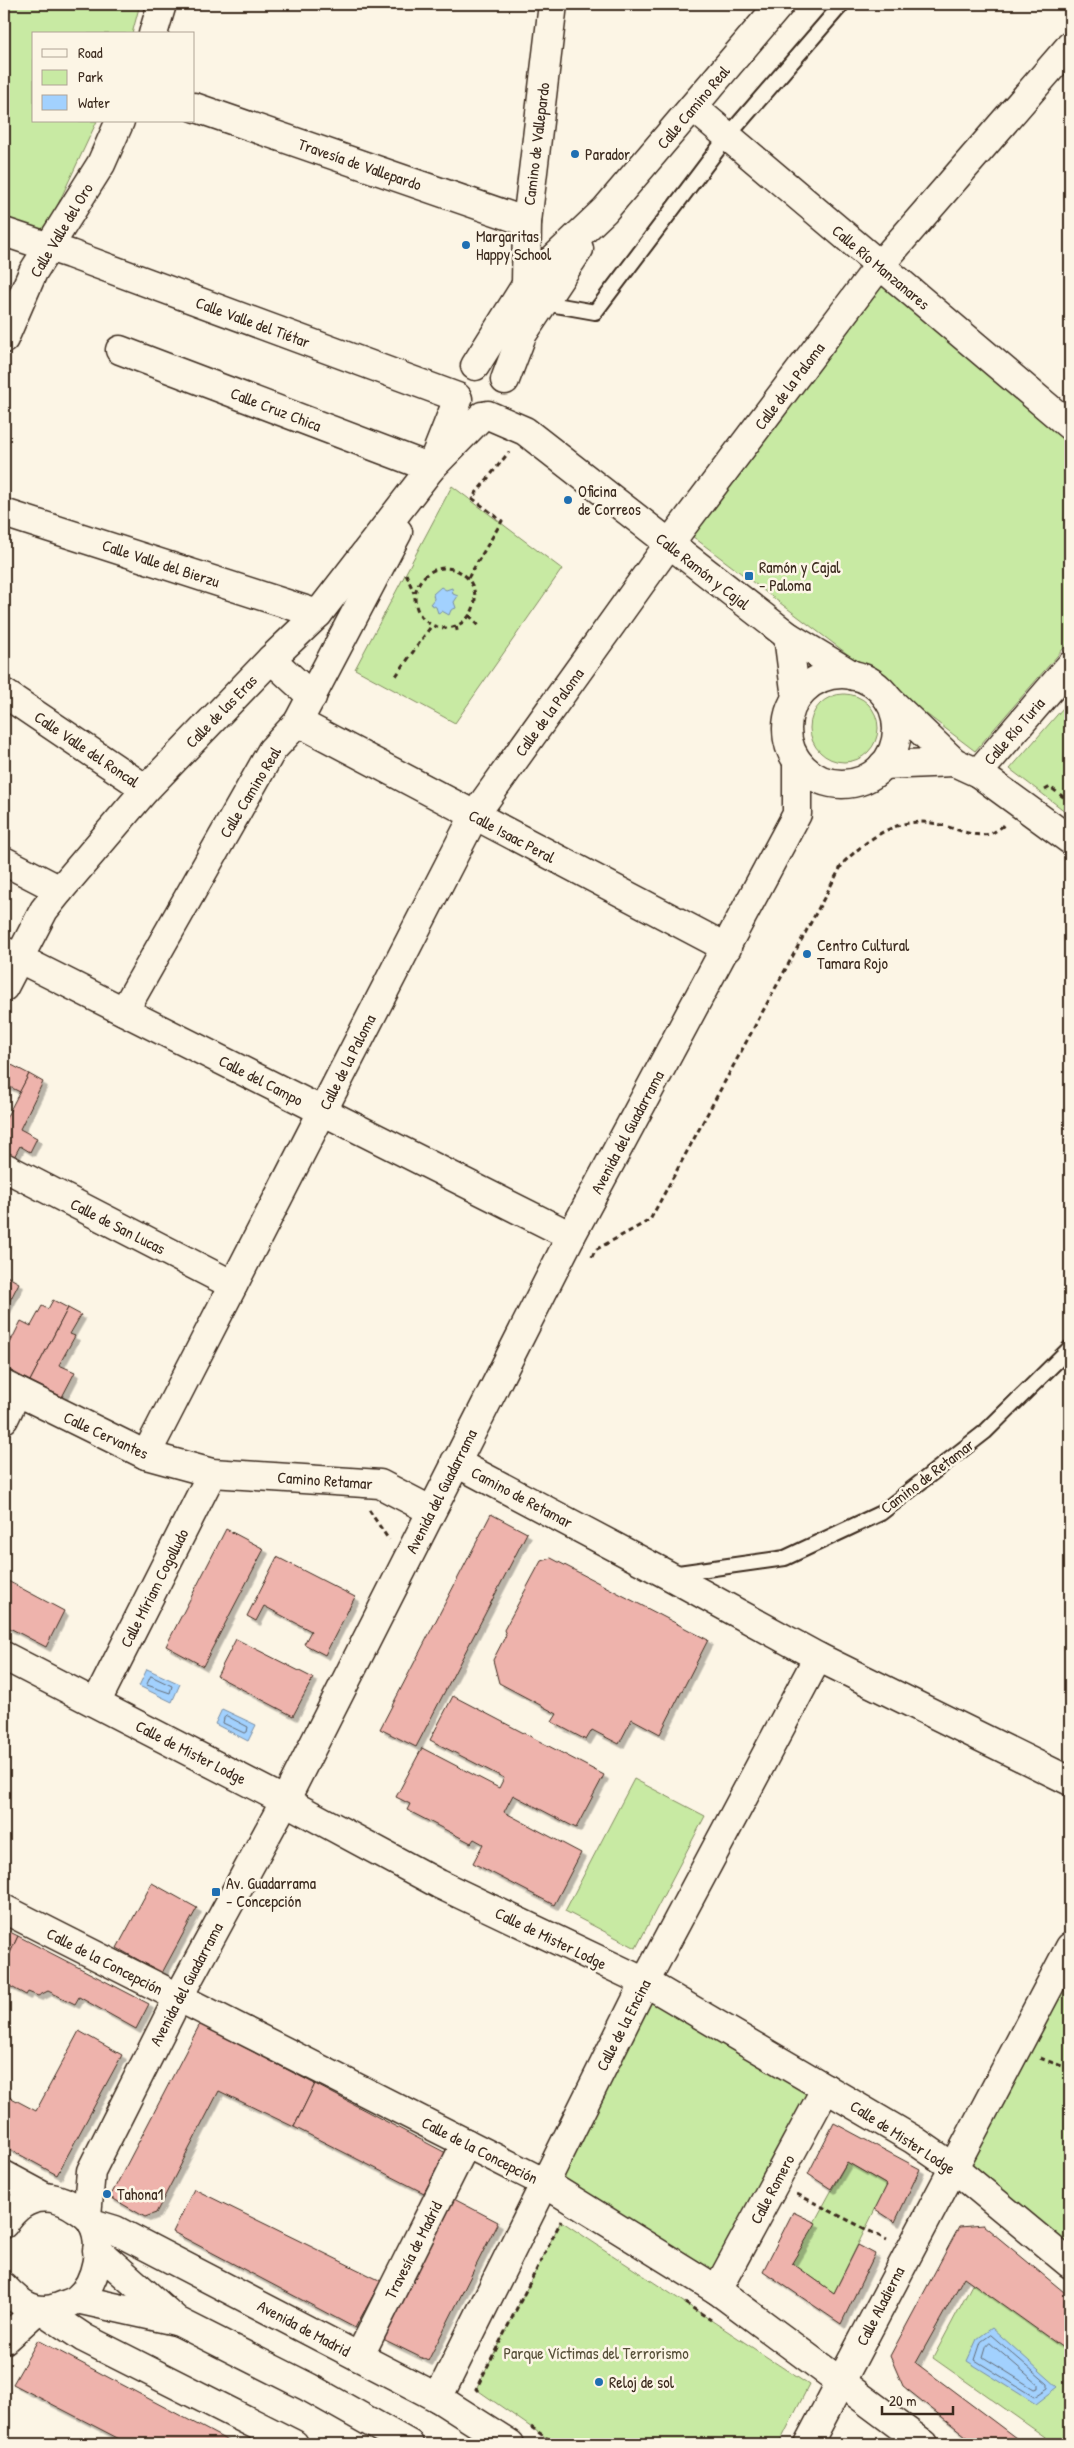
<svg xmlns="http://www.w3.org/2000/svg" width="1074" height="2448" font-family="'Patrick Hand',sans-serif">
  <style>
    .green { fill: #c8eaa3; stroke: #828a60 }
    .water { fill: #a2d1fe; stroke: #798ea4 }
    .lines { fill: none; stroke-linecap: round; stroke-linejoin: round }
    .shore { stroke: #646d78; stroke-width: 1 }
    .building { fill: #eeb3ac; stroke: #3b2a1e; filter: url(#shadow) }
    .lane-casing { stroke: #3b2a1e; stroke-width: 18 }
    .street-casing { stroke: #3b2a1e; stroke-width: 31 }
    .secondary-casing { stroke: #3b2a1e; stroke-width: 31 }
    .path { stroke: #3b2a1e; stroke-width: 3; stroke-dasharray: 5 4; stroke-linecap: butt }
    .lane { stroke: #fcf5e5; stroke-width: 14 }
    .street { stroke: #fcf5e5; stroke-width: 28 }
    .secondary { stroke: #fcf5e5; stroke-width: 28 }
    .poi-dot { fill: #1f6fb2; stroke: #fcf5e5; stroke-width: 2 }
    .labels { text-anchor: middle; stroke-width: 5; stroke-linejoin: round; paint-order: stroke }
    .street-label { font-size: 16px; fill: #3b2a1e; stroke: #fcf5e5 }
    .poi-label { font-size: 16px; fill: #3b2a1e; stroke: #fcf5e5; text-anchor: start }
    .park-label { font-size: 16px; fill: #575039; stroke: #fcf5e5 }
  </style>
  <defs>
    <filter id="shadow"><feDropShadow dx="4.5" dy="4.5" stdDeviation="0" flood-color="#0004"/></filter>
  </defs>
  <rect width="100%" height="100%" fill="#fcf5e5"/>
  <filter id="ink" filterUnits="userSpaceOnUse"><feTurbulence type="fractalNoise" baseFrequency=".02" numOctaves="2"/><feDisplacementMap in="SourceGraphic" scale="10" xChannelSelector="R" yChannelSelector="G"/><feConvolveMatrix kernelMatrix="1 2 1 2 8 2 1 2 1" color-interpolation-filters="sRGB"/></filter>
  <g filter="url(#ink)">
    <!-- green -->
    <g class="green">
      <polygon points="4,4 140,4 132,34 34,34 34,121 97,121 45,232 4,216"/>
      <polygon points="881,282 1070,444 1070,641 975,751 688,533"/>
      <polygon points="452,486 562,569 455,723 355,669"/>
      <circle cx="844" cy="728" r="34"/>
      <polygon points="1070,700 1070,815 1010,769"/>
      <polygon points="634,1779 705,1816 636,1948 565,1911"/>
      <polygon points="1070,1947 1070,2264 953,2167"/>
      <polygon points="645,1982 826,2088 717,2290 543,2182"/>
      <polygon points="847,2162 887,2185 834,2293 792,2263"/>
      <polygon points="561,2221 809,2385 779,2444 555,2444 476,2389"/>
      <polygon points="974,2281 1070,2352 1070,2444 1055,2444 933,2358"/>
    </g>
    <!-- water -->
    <g class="water">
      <polygon points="441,587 446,590 452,588 453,594 458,596 454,602 456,608 451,610 449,615 442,611 438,613 436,607 430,604 434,599 433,594"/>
      <polygon points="147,1669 180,1684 172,1702 139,1686"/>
      <polygon points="222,1709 256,1725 248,1741 215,1724"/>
      <polygon points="992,2328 1058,2387 1036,2404 967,2361 977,2339"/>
    </g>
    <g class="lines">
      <!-- shore -->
      <g class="shore">
        <polygon points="151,1676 172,1686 170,1693 147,1685"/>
        <polygon points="227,1716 248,1727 247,1732 244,1733 223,1723 224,1718"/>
        <polygon points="991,2335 1048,2384 1048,2388 1034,2397 975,2360 981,2342"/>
        <polygon points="990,2343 1038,2384 1038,2388 1034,2389 983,2357 986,2347"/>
      </g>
    </g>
    <!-- building -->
    <g class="building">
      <polygon points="4,1061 29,1074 20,1092 4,1084"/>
      <polygon points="29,1074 43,1082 20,1129 37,1138 30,1152 20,1146 13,1159 4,1154 4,1122"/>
      <polygon points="5,1275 19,1283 4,1312 4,1277"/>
      <polygon points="53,1300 68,1308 30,1381 4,1367 4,1355 21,1321 31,1326 42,1306 48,1309"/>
      <polygon points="68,1308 81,1315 70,1334 75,1336 59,1365 75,1372 62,1397 30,1381"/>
      <polygon points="4,1335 12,1339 4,1355"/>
      <polygon points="491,1514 527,1533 416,1747 380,1729"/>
      <polygon points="226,1529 264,1549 203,1666 166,1646"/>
      <polygon points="277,1557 355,1597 325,1655 304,1644 311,1631 264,1606 256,1621 247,1616"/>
      <polygon points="551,1558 708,1640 660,1734 632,1719 619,1744 592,1730 586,1740 552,1722 557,1714 499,1683 493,1660 506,1635 504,1630 541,1561"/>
      <polygon points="4,1579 64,1611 46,1647 4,1625"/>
      <polygon points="236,1639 313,1678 293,1716 217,1676"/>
      <polygon points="453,1696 604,1775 576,1828 513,1795 504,1812 581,1853 554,1905 473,1863 483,1844 474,1839 471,1843 407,1810 410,1804 396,1797 422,1748 499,1788 504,1778 430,1740"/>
      <polygon points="152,1883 197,1908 162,1973 117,1948"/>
      <polygon points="4,1929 18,1936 4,1966"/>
      <polygon points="18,1936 149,2004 136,2029 79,1997 75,2004 48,1991 38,1996 28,1992 26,1995 4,1983 4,1966"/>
      <polygon points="200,2024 315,2084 294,2127 219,2091 156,2213 145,2217 110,2197"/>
      <polygon points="79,2031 122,2055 57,2175 4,2146 4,2094 36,2111"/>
      <polygon points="315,2084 446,2153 424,2193 294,2127"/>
      <polygon points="834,2123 920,2169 895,2222 875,2209 887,2185 847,2162 831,2189 808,2174"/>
      <polygon points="194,2189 381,2281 355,2328 173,2232"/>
      <polygon points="454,2199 498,2222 428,2361 383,2339"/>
      <polygon points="793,2212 816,2223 792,2263 834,2293 858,2245 875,2254 841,2324 763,2271"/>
      <polygon points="983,2225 1070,2297 1070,2353 964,2277 916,2363 1024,2444 976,2444 903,2386 890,2356 959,2227"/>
      <polygon points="38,2340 234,2444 129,2444 13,2384"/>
      <polygon points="865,2438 872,2444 846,2444 847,2443"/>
    </g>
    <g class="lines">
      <defs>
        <g id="lane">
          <polyline points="544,303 595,312 727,137 842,4"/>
          <polyline points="671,1574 785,1558 881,1513 985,1432 1070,1348"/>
        </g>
        <g id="street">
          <polyline points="153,34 162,4"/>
          <polyline points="194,107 527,222"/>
          <polyline points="693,107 1070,426"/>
          <polyline points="4,232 70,254 457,397"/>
          <polyline points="526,285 527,222 553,4"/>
          <polyline points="4,339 33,272 101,164 120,121"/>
          <polyline points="120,350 431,468"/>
          <polyline points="475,366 526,285 605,210 780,4"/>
          <polyline points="505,380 522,335 579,249"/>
          <polyline points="488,415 525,431 788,636 854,676"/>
          <polyline points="435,457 458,399"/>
          <polyline points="4,513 318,614"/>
          <polyline points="788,636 796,698"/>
          <polyline points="271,659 312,697"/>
          <circle cx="842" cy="729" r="55"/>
          <polyline points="4,693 146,789"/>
          <polyline points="888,699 954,762 978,773 1070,840"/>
          <polyline points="298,722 727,948"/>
          <polyline points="883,765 954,762"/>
          <polyline points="978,773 1070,666"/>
          <polyline points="4,861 60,890"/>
          <polyline points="4,951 571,1236"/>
          <polyline points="4,987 44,910 60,890 146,789 271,659 318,614 431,468 482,416"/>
          <polyline points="124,1011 272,750 298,722 398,532"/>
          <polyline points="4,1167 233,1285"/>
          <polyline points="4,1385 146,1455 212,1473 380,1484 430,1510"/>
          <polyline points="4,1419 17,1392"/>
          <polyline points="146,1455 474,816 669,544 879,266 1070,46"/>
          <polyline points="455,1462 668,1575 818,1657 1070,1781"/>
          <polyline points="4,1656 285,1801 439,1884 645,1982 914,2140 953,2167 1070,2264"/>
          <polyline points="96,1703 212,1473"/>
          <polyline points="4,1909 543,2182 717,2290 924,2444"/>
          <polyline points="4,2175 43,2196"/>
          <polyline points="87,2216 91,2171 178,1998 285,1801 571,1236 797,814 797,761"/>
          <polyline points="92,2223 115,2230 438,2398 510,2444"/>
          <polyline points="717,2290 826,2088"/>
          <polyline points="45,2312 84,2338 294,2444"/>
          <polyline points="4,2340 36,2311"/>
          <polyline points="359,2357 466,2143"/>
          <polyline points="438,2398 645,1982 818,1657"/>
          <polyline points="808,2444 1070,1947"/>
        </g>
        <g id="secondary">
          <path d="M4 2224C20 2198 44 2190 71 2205 78 2210 87 2214 92 2222 104 2244 97 2283 77 2299 72 2303 65 2304 59 2307 36 2316 20 2304 4 2287"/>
          <polyline points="97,2250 177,2321 308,2387 409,2444"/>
          <polyline points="77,2299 176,2321"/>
        </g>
      </defs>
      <!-- lane casing -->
      <use href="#lane" class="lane-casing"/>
      <!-- street casing -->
      <use href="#street" class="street-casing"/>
      <!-- secondary casing -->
      <use href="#secondary" class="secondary-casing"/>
      <!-- path -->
      <g class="path">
        <circle cx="445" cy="598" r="30"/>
        <polyline points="406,574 414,593"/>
        <polyline points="468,578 502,521 472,498 509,452"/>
        <polyline points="469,615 481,628"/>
        <polyline points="456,626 458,634"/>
        <polyline points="396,676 432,625"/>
        <polyline points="1045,790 1050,787 1070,802"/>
        <path d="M592 1257 595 1250 650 1220 843 863C869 838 899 815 937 824 953 827 973 838 990 834 995 832 1001 827 1006 824"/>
        <polyline points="369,1510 389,1540"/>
        <polyline points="1040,2058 1070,2069"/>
        <polyline points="797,2194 887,2240"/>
        <polyline points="685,2303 711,2320"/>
        <polyline points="478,2391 476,2389 561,2221"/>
        <polyline points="531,2427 555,2444"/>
      </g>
      <!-- lane -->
      <use href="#lane" class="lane"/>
      <!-- street -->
      <use href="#street" class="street"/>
      <!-- secondary -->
      <use href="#secondary" class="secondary"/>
    </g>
  </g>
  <!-- markers -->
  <g class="poi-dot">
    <circle cx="575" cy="154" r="5"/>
    <circle cx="466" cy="245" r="5"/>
    <circle cx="568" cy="500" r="5"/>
    <rect x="744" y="571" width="10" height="10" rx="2.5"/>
    <circle cx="807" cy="954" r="5"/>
    <rect x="211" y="1887" width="10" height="10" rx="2.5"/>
    <circle cx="107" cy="2194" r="5"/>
    <circle cx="599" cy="2382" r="5"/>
  </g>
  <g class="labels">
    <!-- street labels -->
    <g class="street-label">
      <text transform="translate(693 107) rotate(-50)" y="6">Calle Camino Real</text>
      <text transform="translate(536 144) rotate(-83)" y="6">Camino de Vallepardo</text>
      <text transform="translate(360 164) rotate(19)" y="6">Travesía de Vallepardo</text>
      <text transform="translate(61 230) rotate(-59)" y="6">Calle Valle del Oro</text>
      <text transform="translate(881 267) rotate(40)" y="6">Calle Río Manzanares</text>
      <text transform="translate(253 322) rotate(20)" y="6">Calle Valle del Tiétar</text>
      <text transform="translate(789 386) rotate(-53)" y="6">Calle de la Paloma</text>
      <text transform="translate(276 409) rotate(21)" y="6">Calle Cruz Chica</text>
      <text transform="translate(161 563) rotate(18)" y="6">Calle Valle del Bierzu</text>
      <text transform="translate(703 571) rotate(38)" y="6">Calle Ramón y Cajal</text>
      <text transform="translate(221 711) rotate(-46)" y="6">Calle de las Eras</text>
      <text transform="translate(549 712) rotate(-54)" y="6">Calle de la Paloma</text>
      <text transform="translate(1014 731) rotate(-49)" y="6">Calle Río Turia</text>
      <text transform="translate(87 749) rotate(34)" y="6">Calle Valle del Roncal</text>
      <text transform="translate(250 792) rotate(-59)" y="6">Calle Camino Real</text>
      <text transform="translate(512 836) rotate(28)" y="6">Calle Isaac Peral</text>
      <text transform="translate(347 1062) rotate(-63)" y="6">Calle de la Paloma</text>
      <text transform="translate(261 1080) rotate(27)" y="6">Calle del Campo</text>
      <text transform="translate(627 1132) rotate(-62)" y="6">Avenida del Guadarrama</text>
      <text transform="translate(118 1226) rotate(27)" y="6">Calle de San Lucas</text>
      <text transform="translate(106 1435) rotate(25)" y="6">Calle Cervantes</text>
      <text transform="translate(927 1476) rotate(-37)" y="6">Camino de Retamar</text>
      <text transform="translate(325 1480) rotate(4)" y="6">Camino Retamar</text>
      <text transform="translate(441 1491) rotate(-63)" y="6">Avenida del Guadarrama</text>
      <text transform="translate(522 1497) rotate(28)" y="6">Camino de Retamar</text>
      <text transform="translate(154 1588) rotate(-63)" y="6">Calle Míriam Cogolludo</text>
      <text transform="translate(191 1752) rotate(27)" y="6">Calle de Mister Lodge</text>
      <text transform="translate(551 1938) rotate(26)" y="6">Calle de Mister Lodge</text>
      <text transform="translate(105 1961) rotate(27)" y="6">Calle de la Concepción</text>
      <text transform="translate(186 1984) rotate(-62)" y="6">Avenida del Guadarrama</text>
      <text transform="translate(623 2025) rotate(-63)" y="6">Calle de la Encina</text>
      <text transform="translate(903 2137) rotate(33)" y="6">Calle de Mister Lodge</text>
      <text transform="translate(480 2150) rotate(27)" y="6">Calle de la Concepción</text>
      <text transform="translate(772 2189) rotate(-62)" y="6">Calle Romero</text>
      <text transform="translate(413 2250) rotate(-63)" y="6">Travesía de Madrid</text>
      <text transform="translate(880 2306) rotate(-63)" y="6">Calle Aladierna</text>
      <text transform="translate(304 2328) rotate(28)" y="6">Avenida de Madrid</text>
    </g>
    <!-- poi labels -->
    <g class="poi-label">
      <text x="585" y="160">Parador</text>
      <text x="476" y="242">Margaritas<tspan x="476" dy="18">Happy School</tspan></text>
      <text x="578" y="497">Oficina<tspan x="578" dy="18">de Correos</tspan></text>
      <text x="759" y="573">Ramón y Cajal<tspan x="759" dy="18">- Paloma</tspan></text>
      <text x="817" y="951">Centro Cultural<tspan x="817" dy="18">Tamara Rojo</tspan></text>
      <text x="226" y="1889">Av. Guadarrama<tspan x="226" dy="18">- Concepción</tspan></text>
      <text x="117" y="2200">Tahona1</text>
      <text x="609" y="2388">Reloj de sol</text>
    </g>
    <!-- park labels -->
    <g class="park-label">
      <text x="596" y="2359">Parque Víctimas del Terrorismo</text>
    </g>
  </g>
  <!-- margin -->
  <rect width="1074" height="2448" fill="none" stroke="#fcf5e5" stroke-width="20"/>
  <rect x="10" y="10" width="1054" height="2428" fill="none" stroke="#3b2a1e" stroke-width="2" filter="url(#ink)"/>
  <!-- legend -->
  <rect x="32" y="32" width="162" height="90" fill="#fcf5e5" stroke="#afa495"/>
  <rect x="42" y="49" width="25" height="8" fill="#fcf5e5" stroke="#afa495"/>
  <text x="78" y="58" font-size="15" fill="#3b2a1e">Road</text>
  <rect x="42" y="70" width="25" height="15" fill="#c8eaa3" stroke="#afa495"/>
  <text x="78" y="82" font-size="15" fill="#3b2a1e">Park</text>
  <rect x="42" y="95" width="25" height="15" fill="#a2d1fe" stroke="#afa495"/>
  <text x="78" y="108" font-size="15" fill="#3b2a1e">Water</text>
  <!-- scale -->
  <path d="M882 2406v8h71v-8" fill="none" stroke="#3b2a1e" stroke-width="2.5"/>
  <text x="889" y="2406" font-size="15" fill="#3b2a1e" stroke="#fcf5e5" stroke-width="4" paint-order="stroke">20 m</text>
</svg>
